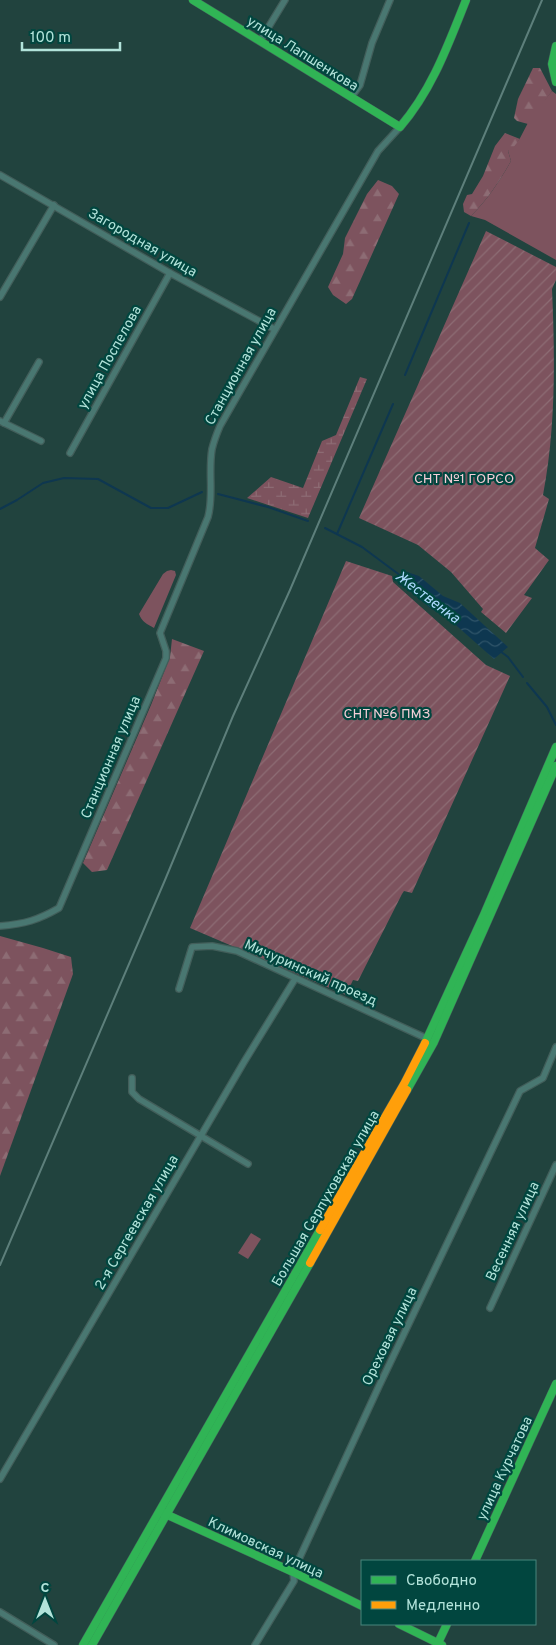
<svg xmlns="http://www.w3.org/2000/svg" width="556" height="1645" font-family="Overpass,sans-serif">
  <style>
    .grass { fill: #7d535e }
    .forest { fill: url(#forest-firs) }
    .wetland { fill: url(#wetland-marsh) }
    .garden { fill: url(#garden-furrows) }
    .water { fill: url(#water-waves) }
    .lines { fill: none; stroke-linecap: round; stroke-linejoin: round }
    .stream { stroke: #0e3750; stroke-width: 2 }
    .street-casing { stroke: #425e5a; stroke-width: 8 }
    .fast-casing { stroke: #425e5a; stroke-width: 9 }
    .slow-casing { stroke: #425e5a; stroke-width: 9 }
    .street { stroke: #497771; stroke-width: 5.5 }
    .fast { stroke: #30b455; stroke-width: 8 }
    .slow { stroke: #ff9f0a; stroke-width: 8 }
    .rail { stroke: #5d7f7b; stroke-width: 2 }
    .labels { text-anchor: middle; stroke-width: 4.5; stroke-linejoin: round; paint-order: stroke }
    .street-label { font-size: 14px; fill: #b2e3da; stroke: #01463f }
    .park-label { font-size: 14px; fill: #f5ced7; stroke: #01463f }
    .water-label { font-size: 15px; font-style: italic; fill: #acd9fd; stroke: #01463f }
  </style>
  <defs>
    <pattern id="forest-firs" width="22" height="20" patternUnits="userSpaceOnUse" patternTransform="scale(1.25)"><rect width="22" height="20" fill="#7d535e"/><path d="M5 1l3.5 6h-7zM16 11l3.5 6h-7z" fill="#8d6c74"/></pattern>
    <pattern id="wetland-marsh" width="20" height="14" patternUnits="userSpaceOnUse" patternTransform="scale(1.25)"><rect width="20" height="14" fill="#7d535e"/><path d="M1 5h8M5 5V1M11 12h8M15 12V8" fill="none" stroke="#8d6c74"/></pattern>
    <pattern id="garden-furrows" width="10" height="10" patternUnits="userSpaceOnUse" patternTransform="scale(1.25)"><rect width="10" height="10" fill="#7d535e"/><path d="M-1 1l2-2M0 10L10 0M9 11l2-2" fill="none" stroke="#8d6c74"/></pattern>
    <pattern id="water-waves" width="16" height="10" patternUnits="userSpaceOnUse" patternTransform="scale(1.25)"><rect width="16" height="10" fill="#0e3750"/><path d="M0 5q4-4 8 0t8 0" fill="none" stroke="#2f5469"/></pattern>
  </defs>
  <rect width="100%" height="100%" fill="#21433e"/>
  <!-- grass -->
  <g class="grass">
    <path d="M552 91 556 94V260L485 220 471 216C488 199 499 182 511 161L508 151 519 140 531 117Z"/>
    <path d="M171 570 175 571 176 575 154 628C147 624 142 622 139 614L163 574 167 571Z"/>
    <polygon points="251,1233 261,1239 248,1259 238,1253"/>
  </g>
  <!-- forest -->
  <g class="forest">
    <polygon points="533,68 540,68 552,91 528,124 517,121 514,118 518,99"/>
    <path d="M505 133 520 139 512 149 508 151 511 161C499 182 488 199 471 216L464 212 463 204 467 195 472 194 483 176 495 146Z"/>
    <polygon points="378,180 392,186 399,194 352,299 346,304 333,295 328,287 343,254 345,238 367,194"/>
    <polygon points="172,639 204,651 107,870 92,872 83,863 151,705 170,657"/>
    <polygon points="0,936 43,948 71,957 73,974 0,1176"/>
  </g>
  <!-- wetland -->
  <polygon class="wetland" points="360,377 367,379 308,518 247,498 271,477 303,488 322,441 336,435"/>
  <!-- garden -->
  <g class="garden">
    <path d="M486 231 556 267V280L552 289C555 357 556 428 543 495L549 499 535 548 549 560 524 595 532 598 506 633 481 612 483 609 451 572 418 545 359 518Z"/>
    <polygon points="346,561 392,576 393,582 486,665 510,676 412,893 404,891 402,894 358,981 353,980 346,995 190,928"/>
  </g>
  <!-- water -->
  <polygon class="water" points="407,572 419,576 443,596 460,603 508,647 494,659 449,619 430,608 410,591 398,584 397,578 403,573"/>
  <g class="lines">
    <!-- stream -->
    <g class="stream">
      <polyline points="405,375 469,223"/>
      <polyline points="218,494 268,507 308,521"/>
      <polyline points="0,509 17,500 43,483 64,478 98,479 151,508 168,508 202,492"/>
      <polyline points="325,528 362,547 401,576"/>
      <polyline points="337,534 393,404"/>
      <polyline points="500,651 508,657 523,677"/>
      <polyline points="527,683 547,707 556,725"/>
    </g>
    <defs>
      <g id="street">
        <polyline points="260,41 285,0"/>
        <polyline points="351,97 360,85 372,43 390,0"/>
        <polyline points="0,175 170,273 274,329"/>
        <polyline points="0,297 54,205"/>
        <polyline points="0,421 41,441"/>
        <polyline points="4,423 39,362"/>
        <polyline points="70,453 170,273"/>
        <path d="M0 926C25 924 38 920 59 908L166 658V651L160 633 208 517C214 495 208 472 212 449 214 441 217 433 220 426L378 151 400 127"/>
        <polyline points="179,989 192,947 212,946 237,951 428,1039"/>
        <polyline points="132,1078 132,1092 139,1099 248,1164"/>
        <polyline points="490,1308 556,1165"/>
        <polyline points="0,1479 244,1062 295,979"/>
        <polyline points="0,1612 54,1645"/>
        <polyline points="255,1645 294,1581 293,1572 379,1386 520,1091 543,1078 556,1047"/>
      </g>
      <g id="fast">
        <path d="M193 0 400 127C432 90 448 45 466 0"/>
        <polyline points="556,46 552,64 556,82"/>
        <polyline points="425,1043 483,917 556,747"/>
        <polyline points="407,1090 434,1042 556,766"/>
        <polyline points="161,1512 293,1572 362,1606"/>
        <polyline points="475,1561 556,1384"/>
        <polyline points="399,1624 442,1645"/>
        <polyline points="438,1643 447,1624"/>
        <polyline points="83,1645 320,1230"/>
        <polyline points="92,1645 310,1263"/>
      </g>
      <g id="slow">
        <polyline points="320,1230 404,1084 425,1043"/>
        <polyline points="310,1263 407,1090"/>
      </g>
    </defs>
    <!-- street casing -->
    <use href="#street" class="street-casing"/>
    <!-- fast casing -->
    <use href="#fast" class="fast-casing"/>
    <!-- slow casing -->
    <use href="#slow" class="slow-casing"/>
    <!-- street -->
    <use href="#street" class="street"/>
    <!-- fast -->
    <use href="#fast" class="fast"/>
    <!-- slow -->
    <use href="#slow" class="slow"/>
    <!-- rail -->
    <polyline class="rail" points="0,1265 165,880 233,716 290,590 542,0"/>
  </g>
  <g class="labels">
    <!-- street labels -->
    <g class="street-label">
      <text transform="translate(303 53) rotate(32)" y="5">улица Лапшенкова</text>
      <text transform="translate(143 242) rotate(30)" y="5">Загородная улица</text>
      <text transform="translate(109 357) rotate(-61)" y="5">улица Поспелова</text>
      <text transform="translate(240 366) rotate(-61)" y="5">Станционная улица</text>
      <text transform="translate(110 757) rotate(-67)" y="5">Станционная улица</text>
      <text transform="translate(311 972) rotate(24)" y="5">Мичуринский проезд</text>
      <text transform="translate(325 1198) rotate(-60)" y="5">Большая Серпуховская улица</text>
      <text transform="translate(136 1222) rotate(-60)" y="5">2-я Сергеевская улица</text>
      <text transform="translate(512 1231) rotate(-65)" y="5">Весенняя улица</text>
      <text transform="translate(389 1336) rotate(-64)" y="5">Ореховая улица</text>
      <text transform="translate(504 1468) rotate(-65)" y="5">улица Курчатова</text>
      <text transform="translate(266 1547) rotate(25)" y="5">Климовская улица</text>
    </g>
    <!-- park labels -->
    <g class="park-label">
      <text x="464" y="483">СНТ №1 ГОРСО</text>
      <text x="387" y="718">СНТ №6 ПМЗ</text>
    </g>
    <!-- water labels -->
    <g class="water-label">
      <text transform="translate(428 597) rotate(37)" y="5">Жественка</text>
    </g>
  </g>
  <!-- legend -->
  <rect x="361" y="1560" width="175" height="65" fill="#01463f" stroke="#48857d"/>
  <rect x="371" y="1576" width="25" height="8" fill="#30b455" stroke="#48857d"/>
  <text x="406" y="1585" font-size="15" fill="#b2e3da">Свободно</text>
  <rect x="371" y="1601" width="25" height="8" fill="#ff9f0a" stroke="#48857d"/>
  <text x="406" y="1610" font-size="15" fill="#b2e3da">Медленно</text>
  <!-- north arrow -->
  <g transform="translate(45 1600)" stroke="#01463f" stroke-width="4" paint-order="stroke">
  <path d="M0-4L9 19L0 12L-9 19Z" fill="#b2e3da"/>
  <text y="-8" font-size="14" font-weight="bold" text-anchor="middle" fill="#b2e3da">С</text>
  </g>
  <!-- scale -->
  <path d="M22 42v8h98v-8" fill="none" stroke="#b2e3da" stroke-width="2.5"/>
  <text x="30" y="42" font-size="15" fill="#b2e3da" stroke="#01463f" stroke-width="4" paint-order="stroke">100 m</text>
</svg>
